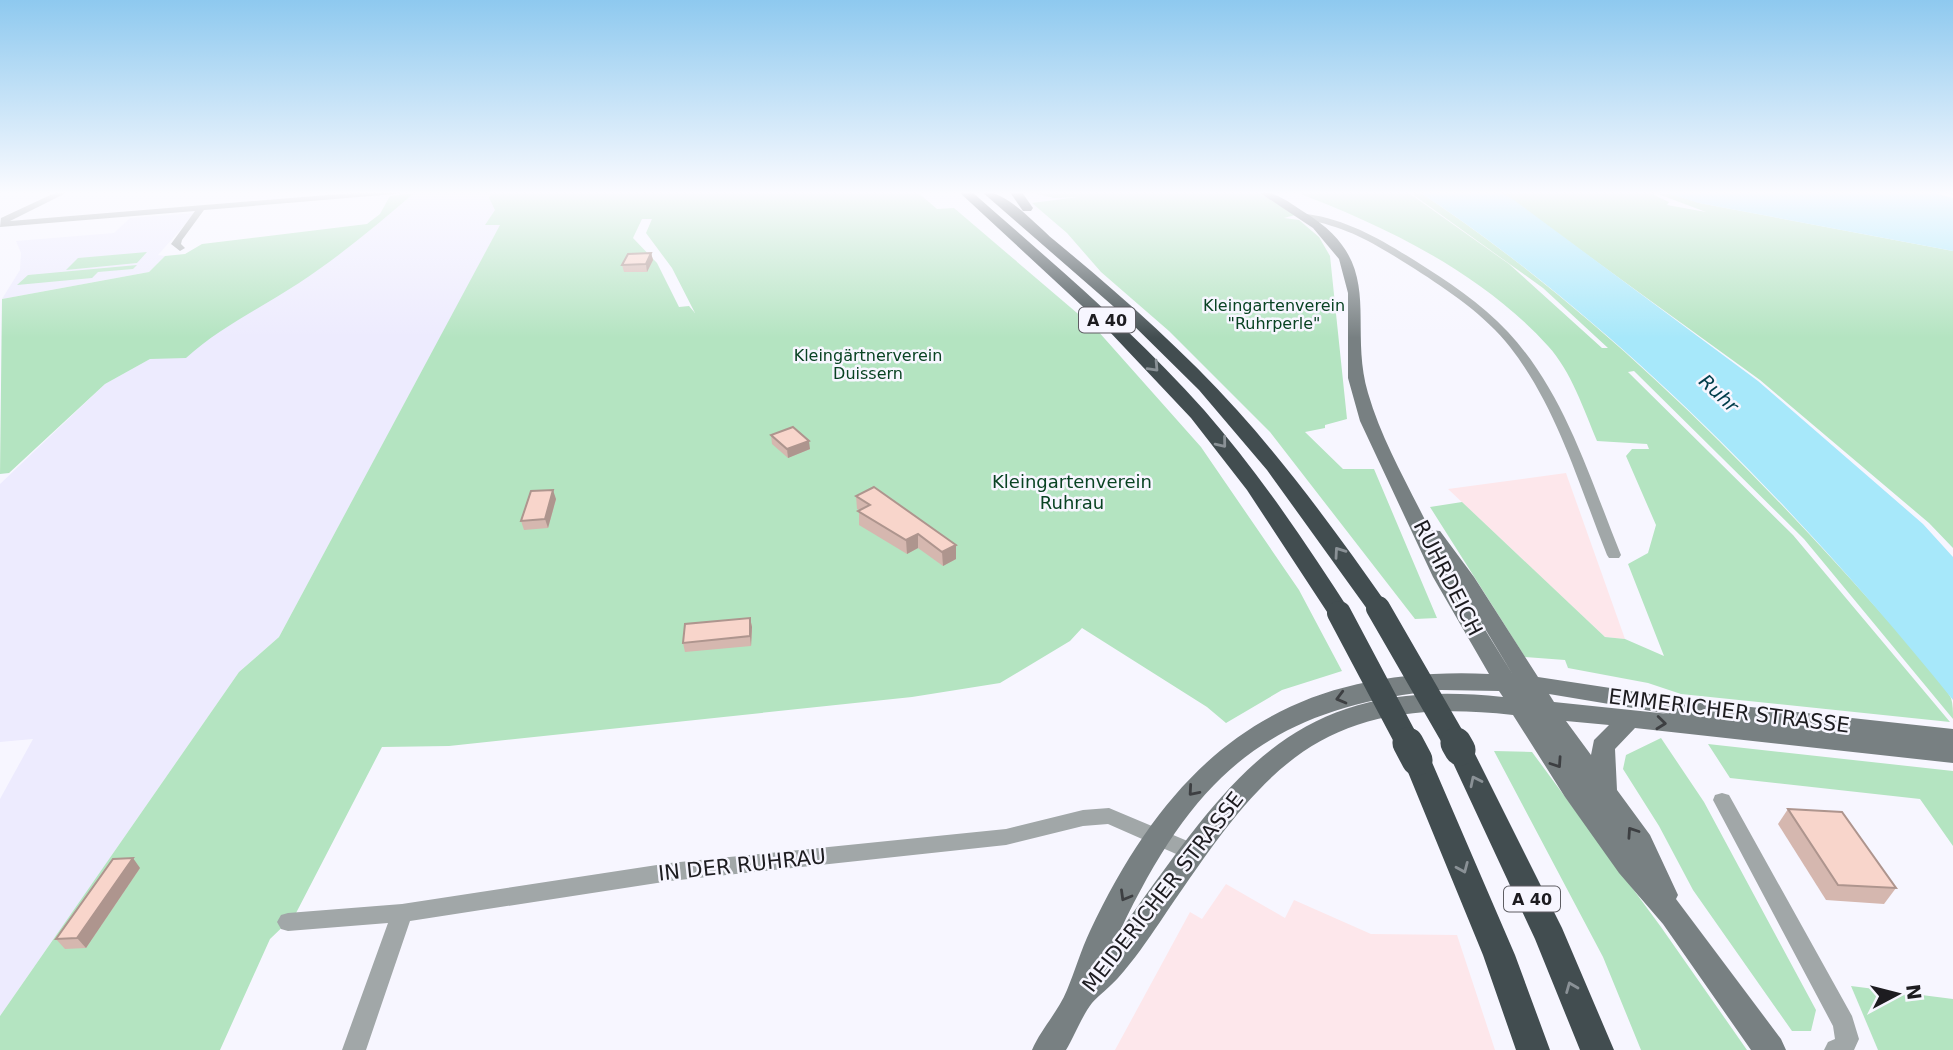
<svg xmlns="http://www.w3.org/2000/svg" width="1953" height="1050" font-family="'DejaVu Sans',sans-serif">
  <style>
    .commercial { fill: #fde7eb }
    .built { fill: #edebfe }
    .green { fill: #b4e4c1; fill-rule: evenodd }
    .water { fill: #a7e8fa }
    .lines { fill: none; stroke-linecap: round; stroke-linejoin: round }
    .minor { fill: #a1a7a8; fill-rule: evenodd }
    .secondary { fill: #788082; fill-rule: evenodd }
    .motorway { fill: #424d50; fill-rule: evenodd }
    .motorway-bridge-far1 { stroke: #424d50; stroke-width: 24 }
    .motorway-bridge { stroke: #424d50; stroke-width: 31 }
    .wall { fill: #d5b7af }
    .shaded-wall { fill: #ae958e }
    .building { fill: #f8d5cb; stroke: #ae958e; stroke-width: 2 }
    .oneway { stroke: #8a9196 }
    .oneway2 { stroke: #3d3f42 }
    .labels { text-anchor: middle; stroke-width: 5; stroke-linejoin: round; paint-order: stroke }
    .far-park-label { font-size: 16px; fill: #094323; stroke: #f7f6ff }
    .shield { fill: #f7f6ff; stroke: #5e5d63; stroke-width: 2 }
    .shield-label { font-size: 16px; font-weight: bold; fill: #1d1c20 }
    .park-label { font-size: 18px; fill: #094323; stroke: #f7f6ff }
    .water-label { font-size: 19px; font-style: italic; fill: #013e4b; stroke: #f7f6ff }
    .near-street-label { font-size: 21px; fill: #1d1c20; stroke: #f7f6ff }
  </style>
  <rect width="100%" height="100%" fill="#f7f6ff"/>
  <!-- commercial -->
  <g class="commercial">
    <polygon points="1566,473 1625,639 1605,637 1448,489"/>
    <polygon points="1226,884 1285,918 1294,900 1371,934 1457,935 1495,1050 1115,1050 1190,912 1202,919"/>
  </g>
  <!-- built -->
  <g class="built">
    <polygon points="440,191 492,191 489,199 496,210 486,224 501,224 279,637 239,672 0,1016 0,799 33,739 0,742 0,484 105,384 232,313 367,224 380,214 390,196"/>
    <polygon points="195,213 158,255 165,256 149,272 2,299 20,270 21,253 16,241 114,233 130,218"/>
  </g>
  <!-- green -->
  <g class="green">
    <path d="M492 191H916L937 209 954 208 1097 330 1201 447 1299 590 1342 671 1282 690 1226 723 1207 707 1082 628 1070 641 1000 683 912 697 449 746 382 747 295 915 270 939 220 1050H0V1016L239 672 279 637 500 225H485L495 210 489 198ZM642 219H652L646 233 672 268 695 313 689 306 679 307 657 263 633 238Z"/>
    <polygon points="1025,191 1256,191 1295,215 1284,218 1299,220 1319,237 1330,256 1347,419 1325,425 1325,428 1305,432 1343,469 1374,469 1437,618 1415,619 1270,432 1169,331 1101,272 1067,233 1032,203 1078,197 1054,198"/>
    <path d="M1293 191H1406L1509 264 1602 348H1608L1543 288 1408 191H1418C1589 304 1737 452 1873 604 1896 630 1935 670 1951 698 1953 704 1953 712 1953 719L1804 539 1634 371 1628 372 1793 535 1950 722 1681 694 1648 683 1568 668 1565 660 1525 657 1430 507 1462 502 1605 637 1625 639 1664 656 1628 564 1648 553 1656 525 1626 456 1632 449H1649L1647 444 1597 441C1584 410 1571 371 1548 346 1481 272 1385 226 1293 191Z"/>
    <polygon points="1499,191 1654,191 1654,195 1669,202 1667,205 1706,212 1658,194 1670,193 1699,203 1953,251 1953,548 1929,523 1760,380"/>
    <path d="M414 193C377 225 340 256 299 283 261 308 220 327 186 358L150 359 105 384 9 473 0 474 2 299 149 272 165 256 185 254 202 244 367 224 380 214 390 196Z"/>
    <polygon points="147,252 137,263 66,270 78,258"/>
    <polygon points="137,265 133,269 98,272 92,278 17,285 28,275"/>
    <polygon points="1661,738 1704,802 1816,1010 1811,1031 1792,1031 1693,890 1659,826 1623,769 1626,755"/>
    <polygon points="1708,744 1953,771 1953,846 1920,799 1730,778"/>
    <polygon points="1494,751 1532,752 1661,927 1747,1050 1641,1050 1603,957"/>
    <polygon points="1851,986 1953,999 1953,1050 1878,1050"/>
  </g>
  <!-- water -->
  <g class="water">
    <path d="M1418 191H1499L1514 200 1758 381 1923 524 1953 557V700C1803 514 1618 323 1418 191Z"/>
    <polygon points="1660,191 1928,191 1953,198 1953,251 1699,203"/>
  </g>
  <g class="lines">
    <!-- minor -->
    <g class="minor">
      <polygon points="59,191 70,191 10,221 376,191 411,191 407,193 204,210 182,240 181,244 185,248 180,251 171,244 195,211 0,227 1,218"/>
      <polygon points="1942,191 1953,191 1953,195"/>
      <path d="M1307 214C1348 220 1380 239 1414 260 1447 281 1481 303 1508 332 1565 393 1590 479 1621 555L1619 558H1609L1607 555C1579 485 1557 407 1510 347 1485 315 1449 291 1415 269 1375 244 1351 228 1304 219V215Z"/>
      <polygon points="1722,793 1729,795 1852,1016 1859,1039 1854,1050 1824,1050 1828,1042 1835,1039 1833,1026 1713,800 1715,795"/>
      <polygon points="1109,808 1197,845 1200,851 1197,857 1190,859 1183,857 1108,824 1083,826 1006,845 670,881 410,921 366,1050 342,1050 388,923 288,931 281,929 277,922 281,915 288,913 402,904 670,863 1006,829 1083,810"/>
    </g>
    <!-- secondary -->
    <path class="secondary" d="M1257 191C1275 191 1289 202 1304 212 1388 263 1347 320 1368 393 1382 441 1408 485 1430 530L1440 531 1474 577 1538 677 1696 701 1953 729V763L1635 728 1615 749 1617 790 1650 835 1678 895 1676 899 1781 1039 1786 1050H1751L1663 924 1619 873 1565 797 1513 715C1315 693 1262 771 1160 922 1147 941 1134 960 1118 978 1110 987 1099 995 1092 1003 1083 1014 1074 1037 1066 1050H1032C1041 1029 1058 1012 1067 990 1075 971 1081 950 1090 931 1174 753 1286 665 1489 674L1433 577 1360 421 1348 378V293L1339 259 1313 228ZM1455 581 1458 584 1513 675ZM1441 690 1499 691 1503 697C1290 674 1231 778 1120 931 1194 776 1266 708 1441 690ZM1549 694 1669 714 1554 702ZM1566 721 1609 725 1594 740 1591 755Z"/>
    <!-- motorway -->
    <g class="motorway">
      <path d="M958 191H971C1051 262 1133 330 1204 410 1259 473 1306 543 1351 613L1347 618H1331L1247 490 1191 418 1108 330Z"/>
      <path d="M981 191C1007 191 1034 223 1054 240 1118 293 1181 348 1237 410 1291 470 1339 536 1386 603L1390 608 1386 613H1370L1267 470 1199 390 1121 313Z"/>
      <polygon points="1009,191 1021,191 1033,208 1031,211 1023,211"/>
      <polygon points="1460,740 1470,743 1473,750 1562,928 1614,1050 1580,1050 1535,939 1447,750 1450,743"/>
      <polygon points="1417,750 1427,753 1431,760 1515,955 1550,1050 1516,1050 1483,955 1403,760 1407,753"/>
    </g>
    <!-- motorway-bridge-far1 -->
    <g class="motorway-bridge-far1">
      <polyline points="1378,608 1457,745"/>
      <polyline points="1339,613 1409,745"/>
    </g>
    <!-- motorway-bridge -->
    <g class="motorway-bridge">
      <polyline points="1408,743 1417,760"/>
      <polyline points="1456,743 1460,750"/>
    </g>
  </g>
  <!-- wall -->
  <g class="wall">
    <polygon points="651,253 653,260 647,272 624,272 622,265"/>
    <polygon points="771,435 810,449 788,458 772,444"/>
    <polygon points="856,496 956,545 956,559 943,566 918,548 907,554 859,525 859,510 857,509"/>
    <polygon points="556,499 548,528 524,530 521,521"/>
    <polygon points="750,618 752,627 751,646 685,652 683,643"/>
    <polygon points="1788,809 1896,888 1884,904 1826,900 1778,824"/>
    <polygon points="140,868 86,948 65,949 56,939"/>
  </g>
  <!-- shaded-wall -->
  <g class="shaded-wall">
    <polygon points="651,253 653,260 647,272 646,264"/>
    <polygon points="809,441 810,449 788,458 787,449"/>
    <polygon points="553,490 556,499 548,528 545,519"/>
    <polygon points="918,534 918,548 907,554 906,540"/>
    <polygon points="956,545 956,559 943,566 942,552"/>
    <polygon points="750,618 752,627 751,646 750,636"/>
    <polygon points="133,858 140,868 86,948 77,938"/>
  </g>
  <!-- building -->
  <g class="building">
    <polygon points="651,253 646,264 622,265 628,254"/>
    <polygon points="793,427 809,441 787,449 771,435"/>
    <polygon points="874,487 956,545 942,552 918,534 906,540 858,511 870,505 856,496"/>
    <polygon points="553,490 545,519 521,521 531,491"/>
    <polygon points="750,618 750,636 683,643 685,624"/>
    <polygon points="1788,809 1842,812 1896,888 1838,885"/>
    <polygon points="133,858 77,938 56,939 113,859"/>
  </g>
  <!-- one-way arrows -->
  <defs><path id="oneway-chevron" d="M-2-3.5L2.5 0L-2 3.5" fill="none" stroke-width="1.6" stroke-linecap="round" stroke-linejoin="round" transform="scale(1.75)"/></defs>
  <g class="oneway">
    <use href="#oneway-chevron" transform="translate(1154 367) rotate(47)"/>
    <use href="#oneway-chevron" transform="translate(1222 443) rotate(51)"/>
    <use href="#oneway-chevron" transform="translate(1339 552) rotate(-125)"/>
    <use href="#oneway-chevron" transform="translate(1475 781) rotate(-116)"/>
    <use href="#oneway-chevron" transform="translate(1463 868) rotate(67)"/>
    <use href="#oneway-chevron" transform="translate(1571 987) rotate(-112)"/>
  </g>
  <g class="oneway2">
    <use href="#oneway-chevron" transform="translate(1341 698) rotate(165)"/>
    <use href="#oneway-chevron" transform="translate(1661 723) rotate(6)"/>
    <use href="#oneway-chevron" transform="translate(1557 763) rotate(56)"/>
    <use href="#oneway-chevron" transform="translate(1193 791) rotate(131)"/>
    <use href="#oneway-chevron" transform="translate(1632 832) rotate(-124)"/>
    <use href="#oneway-chevron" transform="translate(1125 896) rotate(120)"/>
  </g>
  <!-- sky -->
  <linearGradient id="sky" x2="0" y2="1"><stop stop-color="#8ec9ef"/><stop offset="0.57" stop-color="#fbfbff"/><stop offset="1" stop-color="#fbfbff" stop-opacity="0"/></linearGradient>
  <rect width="1953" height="338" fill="url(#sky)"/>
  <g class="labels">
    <!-- far-park labels -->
    <g class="far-park-label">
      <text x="1274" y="311">Kleingartenverein<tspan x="1274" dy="18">"Ruhrperle"</tspan></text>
      <text x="868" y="361">Kleingärtnerverein<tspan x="868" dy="18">Duissern</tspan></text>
    </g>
    <!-- shield labels -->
    <g class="shield">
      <rect x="1079" y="307.5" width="56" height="25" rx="5"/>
      <rect x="1504" y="886.5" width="56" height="25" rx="5"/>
    </g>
    <g class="shield-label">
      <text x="1107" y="326">A 40</text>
      <text x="1532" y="905">A 40</text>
    </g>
    <!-- park labels -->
    <g class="park-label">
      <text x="1072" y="488">Kleingartenverein<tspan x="1072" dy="21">Ruhrau</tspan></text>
    </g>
    <!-- water labels -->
    <g class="water-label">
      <text transform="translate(1719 393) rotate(43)" y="7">Ruhr</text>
    </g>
    <!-- near-street labels -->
    <g class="near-street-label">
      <text transform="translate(1448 578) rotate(63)" y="7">RUHRDEICH</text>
      <text transform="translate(1729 711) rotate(7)" y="7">EMMERICHER STRASSE</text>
      <text transform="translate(742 865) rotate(-6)" y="7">IN DER RUHRAU</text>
      <text transform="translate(1163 892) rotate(-52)" y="7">MEIDERICHER STRASSE</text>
    </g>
  </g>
  <!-- north arrow -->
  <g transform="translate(1897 994) rotate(83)" stroke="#f7f6ff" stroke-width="5" paint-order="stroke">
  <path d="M0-5L12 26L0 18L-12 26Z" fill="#1d1c20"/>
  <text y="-10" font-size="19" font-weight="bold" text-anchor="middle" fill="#1d1c20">N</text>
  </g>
</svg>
